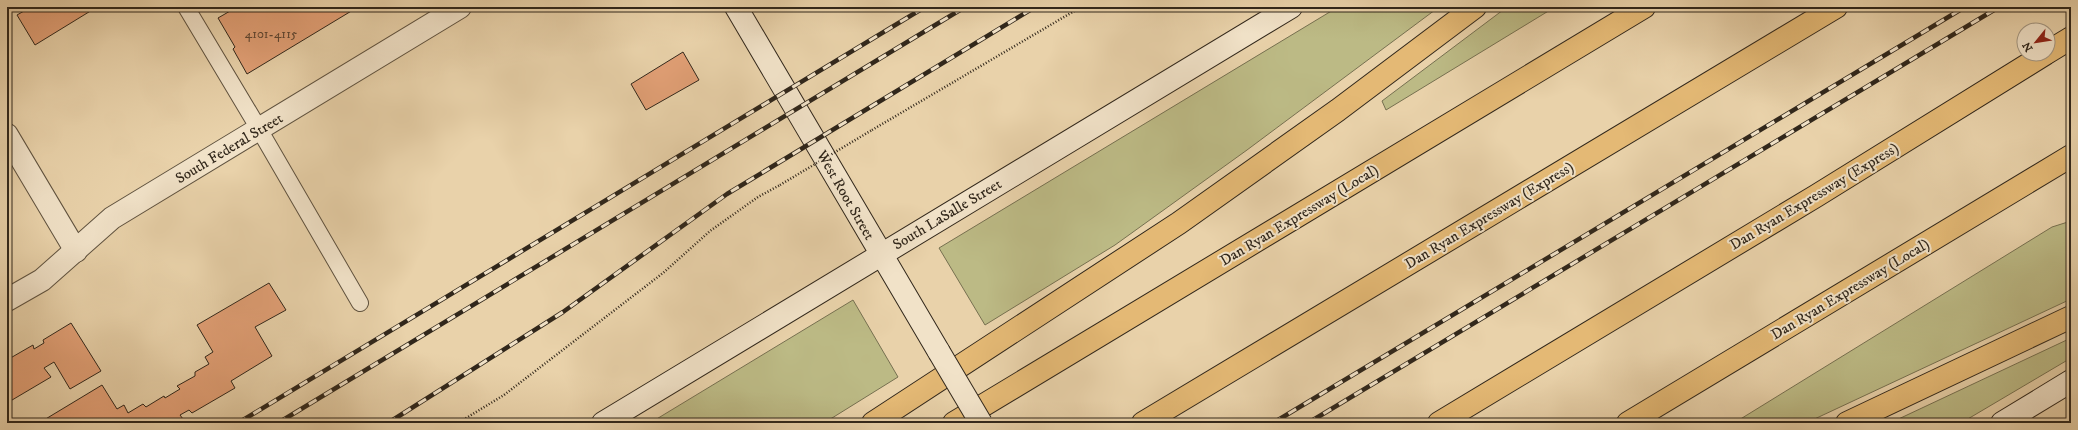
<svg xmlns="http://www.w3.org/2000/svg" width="2078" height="430" font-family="'IM FELL DW Pica',serif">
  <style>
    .green { fill: #bcba85; stroke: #767050 }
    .building { fill: #e2a076; stroke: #31271b }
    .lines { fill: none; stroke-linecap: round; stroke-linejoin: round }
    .lane-casing { stroke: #5f523f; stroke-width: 18 }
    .street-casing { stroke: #5f523f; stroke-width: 24 }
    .secondary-casing { stroke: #31271b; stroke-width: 24 }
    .highway-casing { stroke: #31271b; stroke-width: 24 }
    .path { stroke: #31271b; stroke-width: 2.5; stroke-dasharray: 1 2; stroke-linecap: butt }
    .lane { stroke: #f1e2c8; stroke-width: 16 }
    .street { stroke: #f1e2c8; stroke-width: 22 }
    .secondary { stroke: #f1e2c8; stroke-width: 22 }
    .highway { stroke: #e4b975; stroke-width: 22 }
    .rail-casing { stroke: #31271b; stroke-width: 4.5 }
    .rail { stroke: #f1e2c8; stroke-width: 3; stroke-dasharray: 9; stroke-linecap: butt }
    .secondary-bridge-casing { stroke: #31271b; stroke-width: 24; stroke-linecap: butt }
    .path-bridge { stroke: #31271b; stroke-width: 2.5; stroke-dasharray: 1 2; stroke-linecap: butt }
    .secondary-bridge { stroke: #f1e2c8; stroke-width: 22 }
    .labels { text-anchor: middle; stroke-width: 4; stroke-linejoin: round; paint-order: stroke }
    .number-label { font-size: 13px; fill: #5d4532 }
    .street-label { font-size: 15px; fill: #31271b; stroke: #f1e2c8 }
  </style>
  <rect width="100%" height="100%" fill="#e9d2aa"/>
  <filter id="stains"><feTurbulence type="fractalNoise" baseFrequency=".005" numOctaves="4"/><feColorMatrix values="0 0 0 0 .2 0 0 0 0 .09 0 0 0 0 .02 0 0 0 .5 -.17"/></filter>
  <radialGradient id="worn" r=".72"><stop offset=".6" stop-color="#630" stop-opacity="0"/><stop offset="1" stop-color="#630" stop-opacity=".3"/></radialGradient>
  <!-- green -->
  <g class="green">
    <polygon points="1338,7 1439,7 1247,150 1115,245 985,325 939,248"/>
    <polygon points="1507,7 1555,7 1386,110 1382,101"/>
    <polygon points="2071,221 2071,299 1806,423 1734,423 2052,227"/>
    <polygon points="853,300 898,377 824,423 650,423"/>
    <polygon points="2071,338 2071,358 1961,423 1890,423"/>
  </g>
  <!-- building -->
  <g class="building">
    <polygon points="21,7 97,7 35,45 17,15 24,11"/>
    <polygon points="237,7 258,7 259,9 262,7 358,7 247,74 233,49 235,47 218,18"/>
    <polygon points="683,52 699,80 646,110 631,84"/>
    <polygon points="269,283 286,310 255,327 272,356 231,381 235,388 192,413 189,410 180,415 183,419 177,423 39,423 102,385 117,409 124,405 128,413 143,404 146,407 164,396 165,398 180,389 177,386 195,376 195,372 209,364 205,357 213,352 197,325"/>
    <polygon points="71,323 101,371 70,389 54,362 44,368 51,377 7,403 7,360 33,345 34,349 44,343 43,340"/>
  </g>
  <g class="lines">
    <defs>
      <polyline id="lane" points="186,7 259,129 360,303"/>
      <g id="street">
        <polyline points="7,135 76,251"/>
        <polyline points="7,300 42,280 112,218 460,7"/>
      </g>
      <g id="secondary">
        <polyline points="736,7 939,352"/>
        <polyline points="603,423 1291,7"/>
        <polyline points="2002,423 2071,381"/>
      </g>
      <g id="highway">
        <polyline points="2048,52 2071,38"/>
        <polyline points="873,423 1179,223 1338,110 1475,7"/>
        <polyline points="954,423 1644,7"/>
        <polyline points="1143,423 1836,7"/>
        <polyline points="1439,423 1816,196 2045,54"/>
        <polyline points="1628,423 2071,156"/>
        <polyline points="1847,423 2071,317"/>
      </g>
    </defs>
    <!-- lane casing -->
    <use href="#lane" class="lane-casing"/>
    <!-- street casing -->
    <use href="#street" class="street-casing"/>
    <!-- secondary casing -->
    <use href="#secondary" class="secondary-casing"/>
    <!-- highway casing -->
    <use href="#highway" class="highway-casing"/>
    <!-- path -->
    <g class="path">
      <polyline points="872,130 1081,7"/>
      <polyline points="458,423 504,395 663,273 710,231 758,197 780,185"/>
    </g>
    <!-- lane -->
    <use href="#lane" class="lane"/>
    <!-- street -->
    <use href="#street" class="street"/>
    <!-- secondary -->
    <use href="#secondary" class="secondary"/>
    <!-- highway -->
    <use href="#highway" class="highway"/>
    <defs>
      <g id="rail">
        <polyline points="238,423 925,7"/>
        <polyline points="278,423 965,7"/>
        <polyline points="388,423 563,312 727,194 1035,7"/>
        <polyline points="1273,423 1965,7"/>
        <polyline points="1308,423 1999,7"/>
      </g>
    </defs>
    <!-- rail casing -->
    <use href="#rail" class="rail-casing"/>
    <!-- rail -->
    <use href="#rail" class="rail"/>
    <defs>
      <polyline id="secondary-bridge" points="939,352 981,423"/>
    </defs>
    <!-- secondary-bridge casing -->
    <use href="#secondary-bridge" class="secondary-bridge-casing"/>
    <!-- path-bridge -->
    <polyline class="path-bridge" points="780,185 872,130"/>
    <!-- secondary-bridge -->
    <use href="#secondary-bridge" class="secondary-bridge"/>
  </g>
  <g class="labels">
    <!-- number labels -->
    <g class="number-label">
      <text x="271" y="38">4101-4115</text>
    </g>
    <!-- street labels -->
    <g class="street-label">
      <text transform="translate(229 148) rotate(-31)" y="5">South Federal Street</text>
      <text transform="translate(846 195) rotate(60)" y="5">West Root Street</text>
      <text transform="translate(1814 196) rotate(-31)" y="5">Dan Ryan Expressway (Express)</text>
      <text transform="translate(947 214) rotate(-31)" y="5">South LaSalle Street</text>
      <text transform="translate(1299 215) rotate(-31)" y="5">Dan Ryan Expressway (Local)</text>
      <text transform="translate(1489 215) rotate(-31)" y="5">Dan Ryan Expressway (Express)</text>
      <text transform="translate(1850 289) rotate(-31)" y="5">Dan Ryan Expressway (Local)</text>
    </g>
  </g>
  <!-- margin -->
  <rect width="2078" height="430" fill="none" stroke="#e9d2aa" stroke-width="24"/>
  <rect x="8" y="8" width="2062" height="414" fill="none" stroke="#31271b" stroke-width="2"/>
  <rect x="12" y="12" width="2054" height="406" fill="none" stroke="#31271b"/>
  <!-- north arrow -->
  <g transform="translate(2036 42) rotate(240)"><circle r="19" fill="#f1e2c8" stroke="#a49783"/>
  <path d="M0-3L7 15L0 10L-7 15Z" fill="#8f2418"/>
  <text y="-6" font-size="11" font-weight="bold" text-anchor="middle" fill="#31271b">N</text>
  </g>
  <rect width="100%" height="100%" filter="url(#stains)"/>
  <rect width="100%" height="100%" fill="url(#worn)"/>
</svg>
